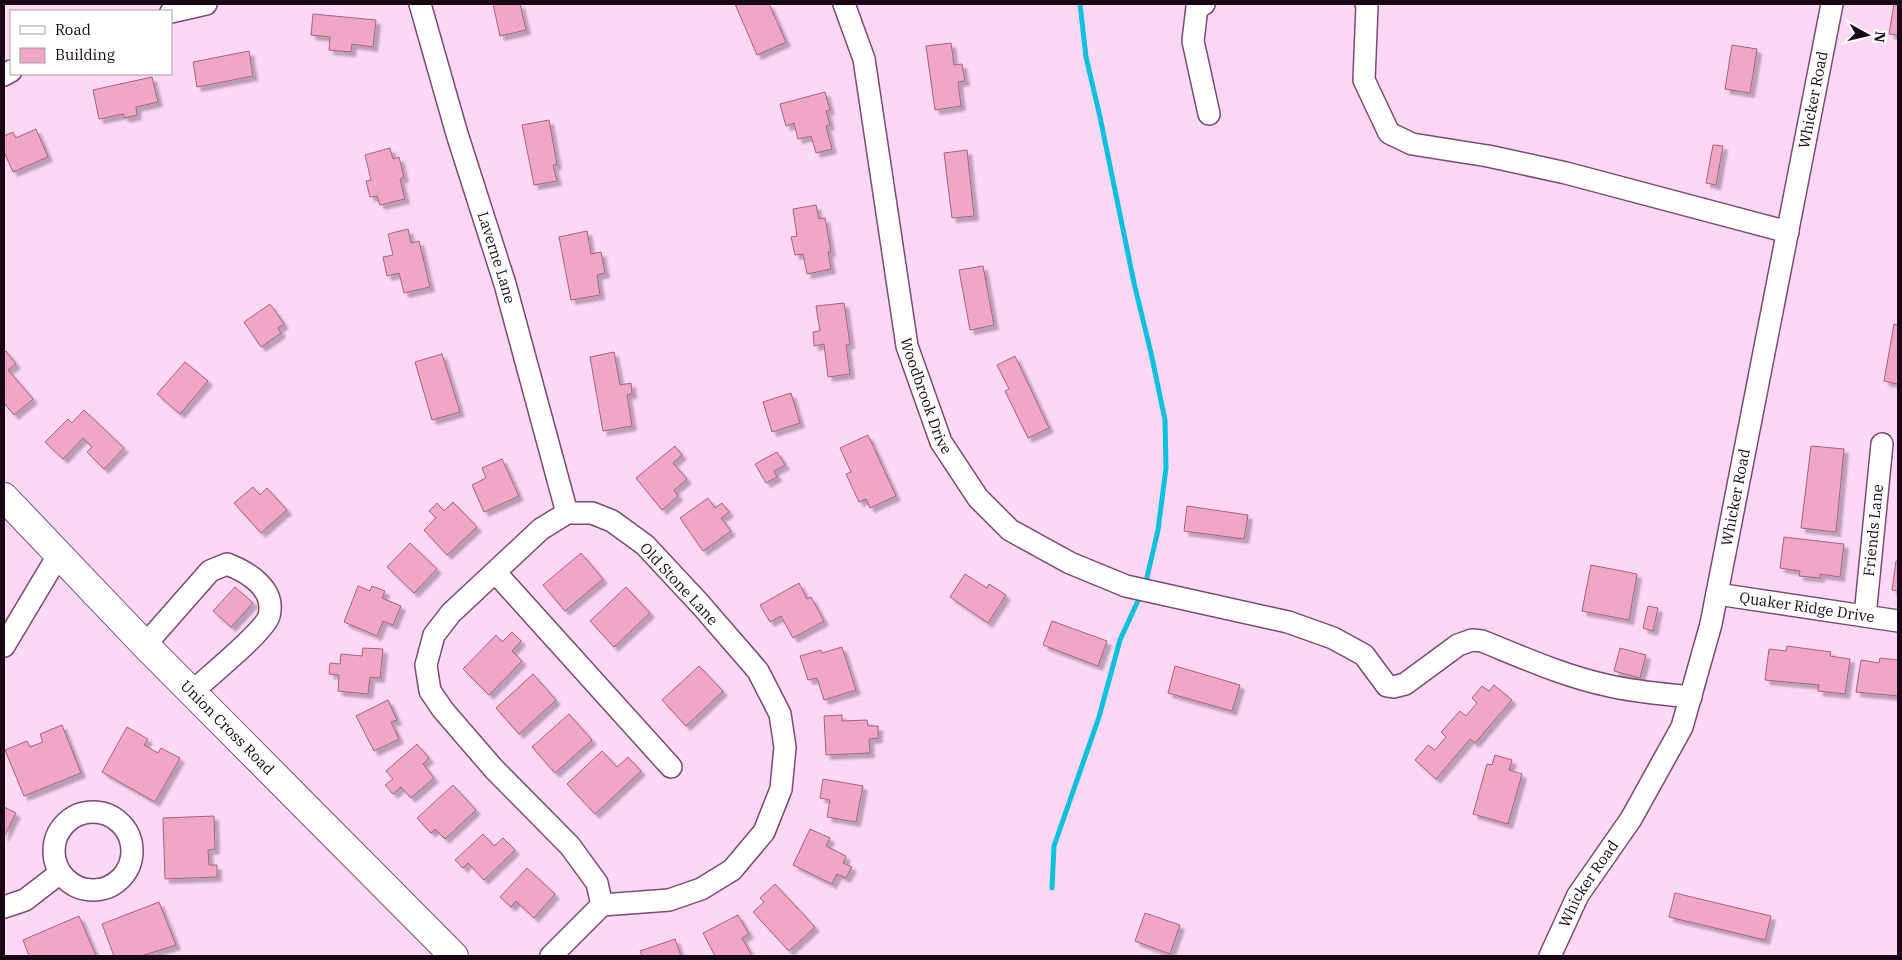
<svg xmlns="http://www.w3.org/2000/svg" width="1902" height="960" font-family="'IBM Plex Serif',serif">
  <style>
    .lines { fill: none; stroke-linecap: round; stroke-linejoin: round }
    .stream { stroke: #0cc1de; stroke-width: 5 }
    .building { fill: #efa7c4; stroke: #a4627d; filter: url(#shadow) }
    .minor-casing { stroke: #7c4973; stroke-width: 24 }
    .major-casing { stroke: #7c4973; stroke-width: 30 }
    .minor { stroke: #fff; stroke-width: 21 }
    .major { stroke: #fff; stroke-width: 28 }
    .labels { text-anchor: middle; stroke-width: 4; stroke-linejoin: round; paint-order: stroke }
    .street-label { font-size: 15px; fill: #190515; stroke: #fff }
  </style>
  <defs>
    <filter id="shadow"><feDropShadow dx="4.5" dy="4.5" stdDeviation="1" flood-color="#0004"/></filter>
  </defs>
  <rect width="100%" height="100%" fill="#fdd8f5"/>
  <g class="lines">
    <!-- stream -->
    <g class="stream">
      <polyline points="1080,4 1086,57 1100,117 1134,283 1151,353 1165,420 1166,468 1158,530 1145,586"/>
      <polyline points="1052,888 1054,846 1099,717 1120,640 1141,594"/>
    </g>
  </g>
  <!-- building -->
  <g class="building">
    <polygon points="493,4 520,4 526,30 500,36"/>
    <polygon points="735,4 769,4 786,42 757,55"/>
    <polygon points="1894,4 1898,4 1898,35 1889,34"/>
    <polygon points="313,14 376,20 373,47 352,44 351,52 329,50 330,37 311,35"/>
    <polygon points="951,43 954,65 962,64 965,81 958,82 961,106 935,110 926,46"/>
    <polygon points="1732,45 1757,49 1750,93 1725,89"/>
    <polygon points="249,51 253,76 197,87 193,62"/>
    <polygon points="152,77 158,102 136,107 137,115 125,118 123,114 99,119 93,90"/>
    <polygon points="825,92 830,110 826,111 830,125 826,126 832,149 816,153 811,136 798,139 794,123 786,126 780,104"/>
    <polygon points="549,120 557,165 553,165 557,181 534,185 522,125"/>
    <polygon points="36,129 48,157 13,172 4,152 4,136 13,132 16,138"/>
    <polygon points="1713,145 1723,146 1716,185 1706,183"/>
    <polygon points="390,148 393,159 399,157 404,177 400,179 405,199 380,205 377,196 370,197 366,181 371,180 365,155"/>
    <polygon points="967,150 974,216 952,218 944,153"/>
    <polygon points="816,205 819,219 825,218 831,252 828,252 831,269 807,274 803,254 795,255 791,237 797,236 793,209"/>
    <polygon points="408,229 411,243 419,241 430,287 404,293 399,273 387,276 383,257 393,255 388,234"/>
    <polygon points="587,231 591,254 601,252 605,273 597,275 600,295 571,300 559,237"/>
    <polygon points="983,266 994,325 970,330 959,270"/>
    <polygon points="844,303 850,344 846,345 850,374 828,377 824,344 814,346 813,332 820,331 816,306"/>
    <polygon points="270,304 284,324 278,328 281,333 261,347 244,322"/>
    <polygon points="1894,324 1898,325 1898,384 1884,381"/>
    <polygon points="6,351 16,364 8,370 33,399 14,415 4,403 4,352"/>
    <polygon points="614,352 620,385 631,383 632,394 627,395 632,426 603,431 590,357"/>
    <polygon points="442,354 460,412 432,420 415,362"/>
    <polygon points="1015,356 1049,428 1028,438 1005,391 1009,389 997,365"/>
    <polygon points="185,362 208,381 180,414 157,394"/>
    <polygon points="791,393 800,423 772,432 763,402"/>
    <polygon points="84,410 124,448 104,469 87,452 92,447 83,438 63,459 45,442 68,419 72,423"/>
    <polygon points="868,435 896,496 870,508 866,499 859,502 846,474 851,472 840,448"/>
    <polygon points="675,446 682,455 673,463 687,479 674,490 678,496 662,510 636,478"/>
    <polygon points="1811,446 1844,449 1836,532 1801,528"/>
    <polygon points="777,452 785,465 774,471 777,477 766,483 755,464"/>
    <polygon points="502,459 519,496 484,512 472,485 486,478 482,468"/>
    <polygon points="253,487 260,495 267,488 287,510 261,533 234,503"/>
    <polygon points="708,498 715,508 722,503 729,512 721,518 731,531 703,551 680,518"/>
    <polygon points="453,502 477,527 447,555 424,530 436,518 429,511 437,503 444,511"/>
    <polygon points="1187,506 1248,515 1244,539 1184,531"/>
    <polygon points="1784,537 1844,544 1840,577 1820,574 1820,578 1799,576 1800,571 1780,568"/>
    <polygon points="410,543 437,569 414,593 387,567"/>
    <polygon points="581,553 603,579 565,611 543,585"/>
    <polygon points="1896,561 1898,561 1898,591 1892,590"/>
    <polygon points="1591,565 1637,574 1629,620 1582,611"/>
    <polygon points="965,574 987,588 989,584 1006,595 988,623 950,597"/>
    <polygon points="799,583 807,599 811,597 824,621 793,638 781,616 770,622 760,605"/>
    <polygon points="358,586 370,591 372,586 385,591 382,598 401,606 393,625 383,621 377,636 344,622"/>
    <polygon points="235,587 253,603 231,627 213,611"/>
    <polygon points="626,587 650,613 614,647 590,621"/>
    <polygon points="1648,606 1658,608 1653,631 1643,628"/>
    <polygon points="1052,621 1107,641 1098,666 1043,645"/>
    <polygon points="512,632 521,641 512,651 522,661 489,695 463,669 496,635 502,642"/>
    <polygon points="1787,646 1831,652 1830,656 1850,659 1845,694 1818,691 1819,685 1765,680 1769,649 1786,651"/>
    <polygon points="842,647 856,690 824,700 817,678 808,680 800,656 821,650 822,653"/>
    <polygon points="363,648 383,649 380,678 370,677 368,694 338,691 339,675 329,674 330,663 340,664 341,654 362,656"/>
    <polygon points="1620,648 1646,655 1640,678 1614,671"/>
    <polygon points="1880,658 1898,660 1898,696 1856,692 1861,660 1879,663"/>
    <polygon points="699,666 723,691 686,726 662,700"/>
    <polygon points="1175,666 1240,685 1232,711 1168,693"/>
    <polygon points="533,674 556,700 519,734 496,708"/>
    <polygon points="1494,685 1512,700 1475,743 1470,739 1436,779 1415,760 1428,745 1435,750 1446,737 1441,732 1460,711 1466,716 1477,703 1472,698 1482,686 1489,691"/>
    <polygon points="388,700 397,720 391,722 399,739 374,751 356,716"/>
    <polygon points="569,714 592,740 555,773 532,747"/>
    <polygon points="842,715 842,721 867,720 868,726 878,726 878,738 869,739 870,753 826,755 824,716"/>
    <polygon points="62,725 81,773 24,796 5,750 27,741 30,747 43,742 40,734"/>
    <polygon points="127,727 148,739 144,745 158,753 161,748 180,758 155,802 102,772"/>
    <polygon points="417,744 429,758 423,764 434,778 411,798 401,787 393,794 385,785 393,779 386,771"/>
    <polygon points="602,751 617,767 628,757 641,771 595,814 567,784"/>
    <polygon points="1495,755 1512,760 1509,770 1522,774 1508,824 1473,814 1487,764 1492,765"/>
    <polygon points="823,779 863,786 856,822 827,817 830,800 820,798"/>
    <polygon points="453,785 476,810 445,839 435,829 431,833 417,818"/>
    <polygon points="4,807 16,813 4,837"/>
    <polygon points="214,816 215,849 208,850 209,865 217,865 217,877 165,879 163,818"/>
    <polygon points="810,829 830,838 826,846 846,856 843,863 852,867 846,878 837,874 832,884 793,865"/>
    <polygon points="483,834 494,846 503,838 515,850 484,880 468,863 463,868 455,860"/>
    <polygon points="527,868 555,894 534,918 516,901 511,907 500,897"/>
    <polygon points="775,884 815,927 789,951 753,912 764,902 760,898"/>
    <polygon points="1675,893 1771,916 1765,940 1669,917"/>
    <polygon points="159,902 176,945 141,956 114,956 102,924"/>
    <polygon points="1145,913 1180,925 1170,954 1135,941"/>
    <polygon points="738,915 749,934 742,938 752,956 715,956 703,933"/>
    <polygon points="79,916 96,956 29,956 23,940"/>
    <polygon points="675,939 681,956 642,956 640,951"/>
  </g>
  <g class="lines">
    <defs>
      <g id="minor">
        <path id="s1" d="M420 4 457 134 505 284 567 513"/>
        <path id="s2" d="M844 4 864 59 907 346 941 442 978 498 1010 530 1070 563 1126 586 1288 622 1333 638 1364 655 1387 686 1393 687 1405 684 1458 645 1472 640 1482 641C1524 658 1566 677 1610 686 1636 692 1664 694 1691 697"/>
        <polyline points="1204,4 1197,7 1193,41 1209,114"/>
        <polyline points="1366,4 1367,6 1364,80 1389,133 1412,144 1488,156 1566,173 1788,232"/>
        <polyline points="171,12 206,4"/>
        <polyline points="4,75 11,71"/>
        <polyline points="496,573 671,767"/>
        <path id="s3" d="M1717 594 1898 621"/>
        <path id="s4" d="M1865 616 1882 444"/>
        <path d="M145 645 210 571 227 564C248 572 276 589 269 616 264 632 207 678 192 692"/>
        <polyline points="4,646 59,554"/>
        <circle cx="93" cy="851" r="39"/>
        <polyline points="4,907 25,900 60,873"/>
        <polyline points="551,956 602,905 669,900 701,889 732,870 764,832 781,789 785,747 780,714 758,671 700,604 645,545 612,521 592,513 567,513 541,529 451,613 434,635 426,665 430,691 443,710 494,769 570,846 597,883 602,905"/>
        <path id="s5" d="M1550 956 1578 895 1631 819 1682 727 1711 624 1832 4"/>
      </g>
      <g id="major">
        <path id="s6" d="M4 497 145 645 454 956"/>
      </g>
    </defs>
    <!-- minor casing -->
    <use href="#minor" class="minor-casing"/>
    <!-- major casing -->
    <use href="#major" class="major-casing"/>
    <!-- minor -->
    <use href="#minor" class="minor"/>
    <!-- major -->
    <use href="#major" class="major"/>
  </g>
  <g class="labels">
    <!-- street labels -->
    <g class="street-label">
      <text dy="5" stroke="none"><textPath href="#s5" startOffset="906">Whicker Road</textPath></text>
      <text dy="5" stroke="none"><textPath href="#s1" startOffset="265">Laverne Lane</textPath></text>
      <text dy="5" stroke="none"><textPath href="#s2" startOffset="402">Woodbrook Drive</textPath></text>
      <text dy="5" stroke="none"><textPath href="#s5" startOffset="501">Whicker Road</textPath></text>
      <text dy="5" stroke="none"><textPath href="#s4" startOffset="86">Friends Lane</textPath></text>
      <text transform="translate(679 584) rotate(47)" y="5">Old Stone Lane</text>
      <text dy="5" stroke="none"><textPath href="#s3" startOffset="91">Quaker Ridge Drive</textPath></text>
      <text dy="5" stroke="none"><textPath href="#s6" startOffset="321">Union Cross Road</textPath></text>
      <text dy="5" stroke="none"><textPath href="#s5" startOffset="82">Whicker Road</textPath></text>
    </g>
  </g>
  <!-- border -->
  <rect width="1902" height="960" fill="none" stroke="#190515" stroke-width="10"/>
  <!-- legend -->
  <rect x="10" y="10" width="162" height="65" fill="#ffffff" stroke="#a39ba1"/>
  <rect x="20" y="26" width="25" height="8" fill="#ffffff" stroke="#a39ba1"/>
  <text x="55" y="35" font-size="15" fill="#190515">Road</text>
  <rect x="20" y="48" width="25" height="15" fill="#efa7c4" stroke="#a39ba1"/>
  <text x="55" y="60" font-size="15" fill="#190515">Building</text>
  <!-- north arrow -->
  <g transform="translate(1867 35) rotate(98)" stroke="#ffffff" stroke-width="4" paint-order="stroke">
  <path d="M0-4L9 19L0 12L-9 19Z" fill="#190515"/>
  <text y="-8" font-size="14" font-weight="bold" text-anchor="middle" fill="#190515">N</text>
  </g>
</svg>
